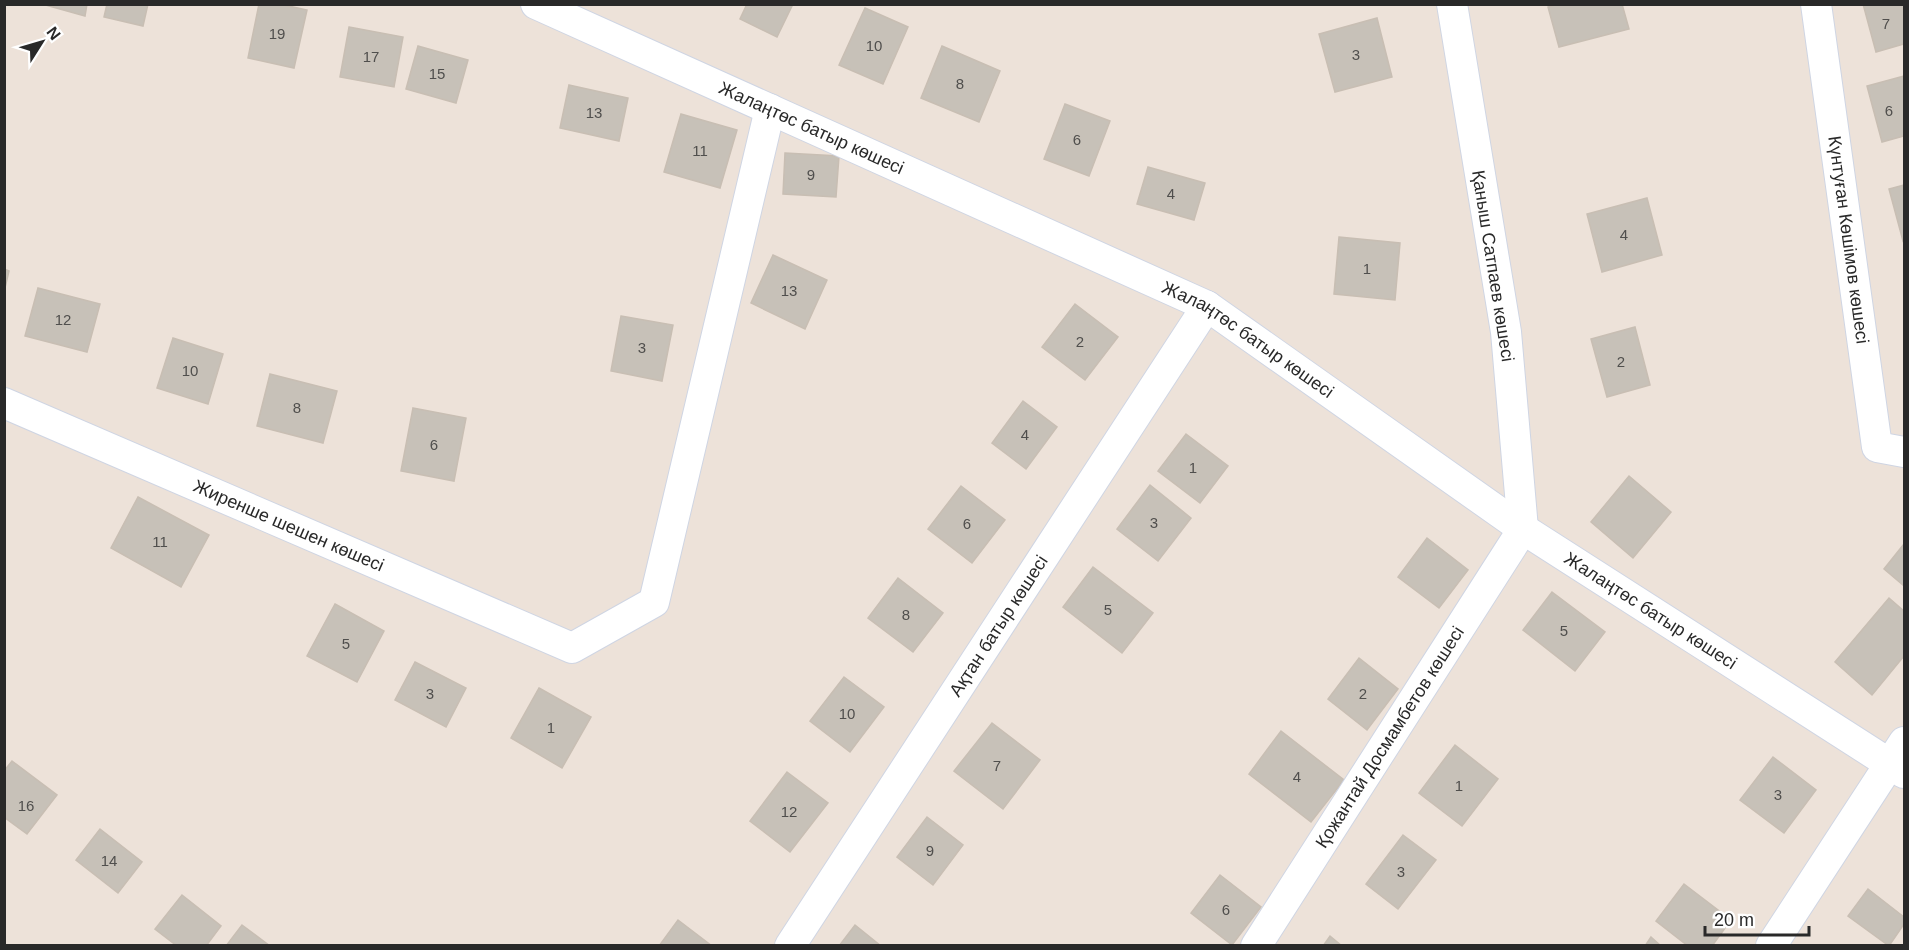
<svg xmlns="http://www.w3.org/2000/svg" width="1909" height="950" font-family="Helvetica,sans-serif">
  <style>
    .building { fill: #c7c1b8; stroke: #c8beb3; stroke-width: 1.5 }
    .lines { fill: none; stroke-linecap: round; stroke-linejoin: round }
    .street-casing { stroke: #cfd5e3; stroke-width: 32 }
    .street { stroke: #fff; stroke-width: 30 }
    .labels { text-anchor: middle; stroke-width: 6; stroke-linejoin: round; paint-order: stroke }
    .number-label { font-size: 15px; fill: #504f4d }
    .street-label { font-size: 18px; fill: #292929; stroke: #fff }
  </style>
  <rect width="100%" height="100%" fill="#ede2d9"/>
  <!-- building -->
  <g class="building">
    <polygon points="42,4 87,4 85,16"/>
    <polygon points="107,4 148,4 143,26 104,17"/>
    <polygon points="259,4 280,4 307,10 294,68 248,58"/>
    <polygon points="747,4 793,4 777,37 740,19"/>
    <polygon points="1558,4 1622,4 1629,29 1559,47 1548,7"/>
    <polygon points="1863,4 1904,4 1904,44 1876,52"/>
    <polygon points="865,8 908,27 883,84 839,65"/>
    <polygon points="1377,18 1392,77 1335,92 1319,34"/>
    <polygon points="349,27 403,37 394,87 340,77"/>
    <polygon points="418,46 468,60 456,103 406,89"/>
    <polygon points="942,46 1000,71 979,122 921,98"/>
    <polygon points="1904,76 1904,136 1882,142 1867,86"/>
    <polygon points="569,85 628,98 619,141 560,128"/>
    <polygon points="1065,104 1110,121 1089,176 1044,159"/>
    <polygon points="681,114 737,130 720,188 664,172"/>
    <polygon points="785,153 839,156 836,197 783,194"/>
    <polygon points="1148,167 1205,183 1194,220 1137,204"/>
    <polygon points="1904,185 1904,240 1903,241 1889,189"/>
    <polygon points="1647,198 1662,255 1602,272 1587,214"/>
    <polygon points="1339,237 1400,243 1395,300 1334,294"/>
    <polygon points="773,255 827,280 805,329 751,303"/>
    <polygon points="4,269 9,271 4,292"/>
    <polygon points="38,288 100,304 87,352 25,336"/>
    <polygon points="1075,304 1118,337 1085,380 1042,347"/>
    <polygon points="621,316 673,325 662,381 611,371"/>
    <polygon points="1635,327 1650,385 1607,397 1591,339"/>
    <polygon points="173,338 223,354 208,404 157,388"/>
    <polygon points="270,374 337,391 323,443 257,426"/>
    <polygon points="1023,401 1057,427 1026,469 992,443"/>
    <polygon points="413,408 466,418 454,481 401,471"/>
    <polygon points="1186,434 1228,466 1200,503 1158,471"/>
    <polygon points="1629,476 1671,512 1633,558 1591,522"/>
    <polygon points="1150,485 1191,518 1158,561 1117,529"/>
    <polygon points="961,486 1005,520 972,563 928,529"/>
    <polygon points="138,497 209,535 181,587 111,548"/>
    <polygon points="1427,538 1468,570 1439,608 1398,577"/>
    <polygon points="1904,544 1904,586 1884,569"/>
    <polygon points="1093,567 1153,613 1122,653 1063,607"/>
    <polygon points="898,578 943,613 913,652 868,618"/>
    <polygon points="1552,592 1605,632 1575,671 1523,630"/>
    <polygon points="1889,598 1904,611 1904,656 1872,695 1835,662"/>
    <polygon points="335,604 384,631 357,682 307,656"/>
    <polygon points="1359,658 1398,689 1367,730 1328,699"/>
    <polygon points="415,662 466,688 446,727 395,700"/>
    <polygon points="844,677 884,707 850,752 810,721"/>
    <polygon points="539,688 591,717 562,768 511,738"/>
    <polygon points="992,723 1040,760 1003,809 954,771"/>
    <polygon points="1281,731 1344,780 1311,822 1249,774"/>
    <polygon points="1455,745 1498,779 1462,826 1419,793"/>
    <polygon points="1773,757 1816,790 1784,833 1740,800"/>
    <polygon points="12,761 57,795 27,834 4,817 4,771"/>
    <polygon points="787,772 828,803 790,852 750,821"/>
    <polygon points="927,817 963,845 933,885 897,857"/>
    <polygon points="100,829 142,862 118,893 76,860"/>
    <polygon points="1403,835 1436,860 1398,909 1366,884"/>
    <polygon points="1220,875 1261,907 1232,945 1191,913"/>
    <polygon points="1684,884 1731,920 1712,946 1688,946 1656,921"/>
    <polygon points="1868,889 1904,917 1904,924 1889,946 1848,916"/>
    <polygon points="182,895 221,926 206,946 177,946 155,929"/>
    <polygon points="678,920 712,946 659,946"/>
    <polygon points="242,925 270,946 226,946"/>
    <polygon points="855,925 881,946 839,946"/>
    <polygon points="1330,936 1342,946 1323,946"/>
    <polygon points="1651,937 1661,946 1645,946"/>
  </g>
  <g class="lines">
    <defs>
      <g id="street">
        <path id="s1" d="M536 4 1207 306 1523 529 1904 773"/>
        <path id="s2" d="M1816 4 1877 447 1904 452"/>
        <path id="s3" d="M4 403 572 648 654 602 770 109"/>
        <path id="s4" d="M790 946 1207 306"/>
        <path id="s5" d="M1256 946 1523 529 1506 332 1452 4"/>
        <polyline points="1771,946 1904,742"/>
      </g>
    </defs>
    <!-- street casing -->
    <use href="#street" class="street-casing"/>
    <!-- street -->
    <use href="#street" class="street"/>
  </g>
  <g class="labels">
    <!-- number labels -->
    <g class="number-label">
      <text x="1886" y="29">7</text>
      <text x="277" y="39">19</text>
      <text x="874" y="51">10</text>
      <text x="1356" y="60">3</text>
      <text x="371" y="62">17</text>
      <text x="437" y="79">15</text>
      <text x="960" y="89">8</text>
      <text x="1889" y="116">6</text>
      <text x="594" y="118">13</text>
      <text x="1077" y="145">6</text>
      <text x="700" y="156">11</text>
      <text x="811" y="180">9</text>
      <text x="1171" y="199">4</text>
      <text x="1624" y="240">4</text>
      <text x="1367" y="274">1</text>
      <text x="789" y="296">13</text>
      <text x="63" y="325">12</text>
      <text x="1080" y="347">2</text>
      <text x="642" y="353">3</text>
      <text x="1621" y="367">2</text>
      <text x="190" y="376">10</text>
      <text x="297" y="413">8</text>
      <text x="1025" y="440">4</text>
      <text x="434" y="450">6</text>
      <text x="1193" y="473">1</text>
      <text x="1154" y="528">3</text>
      <text x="967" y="529">6</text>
      <text x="160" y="547">11</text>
      <text x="1108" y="615">5</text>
      <text x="906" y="620">8</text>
      <text x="1564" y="636">5</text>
      <text x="346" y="649">5</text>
      <text x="430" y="699">3</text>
      <text x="1363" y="699">2</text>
      <text x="847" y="719">10</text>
      <text x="551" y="733">1</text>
      <text x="997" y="771">7</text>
      <text x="1297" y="782">4</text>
      <text x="1459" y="791">1</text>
      <text x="1778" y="800">3</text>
      <text x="26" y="811">16</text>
      <text x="789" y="817">12</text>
      <text x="930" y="856">9</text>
      <text x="109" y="866">14</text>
      <text x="1401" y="877">3</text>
      <text x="1226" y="915">6</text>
    </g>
    <!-- street labels -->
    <g class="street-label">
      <text dy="6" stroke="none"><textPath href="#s1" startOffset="302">Жалаңтөс батыр көшесі</textPath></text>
      <text dy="6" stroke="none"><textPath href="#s2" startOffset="238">Күнтуған Көшімов көшесі</textPath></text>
      <text transform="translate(1493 266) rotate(81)" y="6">Қаныш Сатпаев көшесі</text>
      <text dy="6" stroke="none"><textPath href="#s1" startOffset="788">Жалаңтөс батыр көшесі</textPath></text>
      <text dy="6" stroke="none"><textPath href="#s3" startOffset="310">Жиренше шешен көшесі</textPath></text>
      <text dy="6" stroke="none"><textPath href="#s1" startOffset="1274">Жалаңтөс батыр көшесі</textPath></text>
      <text dy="6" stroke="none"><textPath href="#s4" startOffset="382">Ақтан батыр көшесі</textPath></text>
      <text dy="6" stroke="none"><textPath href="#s5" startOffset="248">Қожантай Досмамбетов көшесі</textPath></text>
    </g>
  </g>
  <!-- border -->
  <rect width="1909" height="950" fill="none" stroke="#292929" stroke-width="12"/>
  <!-- north arrow -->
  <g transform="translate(42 42) rotate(53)" stroke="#ffffff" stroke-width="4.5" paint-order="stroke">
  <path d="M0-4.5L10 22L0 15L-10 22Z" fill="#292929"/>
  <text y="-9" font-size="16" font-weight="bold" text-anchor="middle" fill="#292929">N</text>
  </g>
  <!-- scale -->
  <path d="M1705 926v9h104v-9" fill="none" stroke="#292929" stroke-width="3"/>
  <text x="1714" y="926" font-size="18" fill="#292929" stroke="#ffffff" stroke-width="4.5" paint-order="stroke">20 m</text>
</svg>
